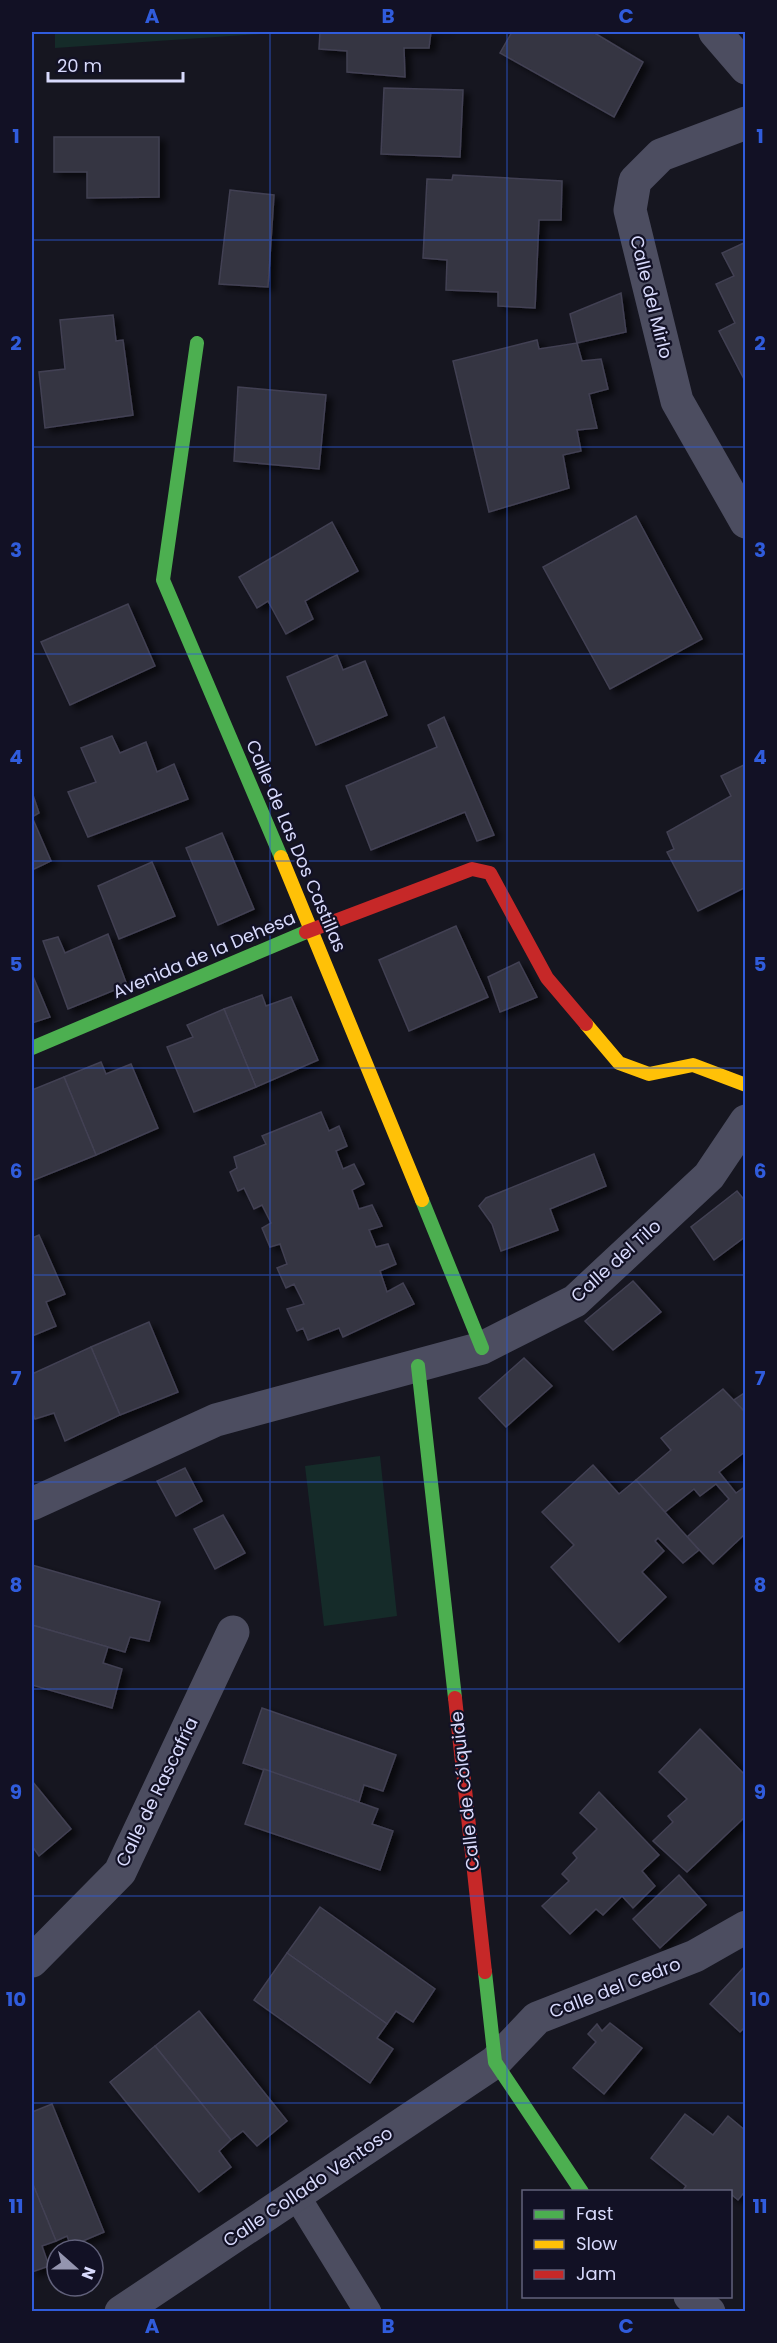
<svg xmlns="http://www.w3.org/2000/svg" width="777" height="2343" font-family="Poppins,sans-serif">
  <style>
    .green { fill: #152b29 }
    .building { fill: #343442; stroke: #424153; stroke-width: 1.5; filter: url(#shadow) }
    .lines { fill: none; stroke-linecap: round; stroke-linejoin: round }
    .lane { stroke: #4c4d60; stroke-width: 27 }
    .street { stroke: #4c4d60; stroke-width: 33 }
    .fast { stroke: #4caf50; stroke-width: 14 }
    .slow { stroke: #ffc107; stroke-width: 14 }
    .jam { stroke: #c62828; stroke-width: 14 }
    .grid { fill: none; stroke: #305cdc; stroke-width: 1.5; stroke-opacity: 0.55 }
    .labels { text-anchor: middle; stroke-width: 4.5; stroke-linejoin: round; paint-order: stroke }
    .street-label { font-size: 18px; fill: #d8dafc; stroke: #121125 }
    .neatline { fill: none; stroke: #305cdc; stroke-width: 2 }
    .grid-label { font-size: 20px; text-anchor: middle; font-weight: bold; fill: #305cdc }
  </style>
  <defs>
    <filter id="shadow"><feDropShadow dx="6" dy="4" stdDeviation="3" flood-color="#0009"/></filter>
  </defs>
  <rect width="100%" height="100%" fill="#161620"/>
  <!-- green -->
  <g class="green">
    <polygon points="55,32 275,32 276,33 55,48"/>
    <polygon points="380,1456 397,1616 324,1626 305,1466"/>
  </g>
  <!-- building -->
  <g class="building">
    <polygon points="320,32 447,32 431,32 429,48 404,48 405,77 347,72 347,51 319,49"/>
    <polygon points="512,32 593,32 643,62 614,117 500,53"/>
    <polygon points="384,88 463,90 460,157 381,154"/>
    <polygon points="54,137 159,137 159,197 87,198 87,172 54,172"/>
    <polygon points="453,175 562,181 561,220 539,220 535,308 498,306 498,292 446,290 447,260 423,258 427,179 452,180"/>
    <polygon points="230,190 274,195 268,287 219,284"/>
    <polygon points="746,242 746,383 719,331 735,323 716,284 734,276 722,253"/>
    <polygon points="621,293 626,332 577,343 570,314"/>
    <polygon points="113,315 116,341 123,340 133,415 45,428 39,372 65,369 60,320"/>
    <polygon points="537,340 539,349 577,343 582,361 601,359 608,389 589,394 597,428 577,430 581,451 563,455 569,488 489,512 453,361"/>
    <polygon points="238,387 326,395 319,469 234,461"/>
    <polygon points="636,516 702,639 610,689 543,567"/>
    <polygon points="332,522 358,571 305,601 313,619 286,634 268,601 257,608 239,577"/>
    <polygon points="128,604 155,666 70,705 41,642"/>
    <polygon points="337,655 343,670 365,661 387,715 316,745 287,677"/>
    <polygon points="444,717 494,835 477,841 465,812 371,850 346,786 437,747 428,725"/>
    <polygon points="112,736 120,753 146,742 157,772 174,764 188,799 88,837 68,792 96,782 81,748"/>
    <polygon points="746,764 746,887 698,911 667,852 674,849 667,832 731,796 721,776"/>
    <polygon points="32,792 39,813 32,817 51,861 32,870"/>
    <polygon points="222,833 254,909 218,925 186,848"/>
    <polygon points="152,862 175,916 119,939 98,886"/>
    <polygon points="456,926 488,997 409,1031 379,960"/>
    <polygon points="108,934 127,985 68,1009 43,941 58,937 65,953"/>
    <polygon points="519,962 537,997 500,1012 488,977"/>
    <polygon points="32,974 50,1017 32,1023"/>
    <polygon points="262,995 266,1006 291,997 318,1060 256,1087 224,1009"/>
    <polygon points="224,1009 256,1087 194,1112 167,1047 193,1037 187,1025"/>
    <polygon points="101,1062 106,1074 131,1064 158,1128 96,1155 64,1077"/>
    <polygon points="64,1077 96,1155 34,1180 32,1173 32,1090"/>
    <polygon points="321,1112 329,1131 339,1126 347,1146 336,1151 343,1169 354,1164 364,1184 352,1190 359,1209 372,1205 382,1226 369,1230 376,1247 388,1244 396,1264 380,1271 387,1292 403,1283 414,1304 343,1337 339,1328 308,1340 303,1328 297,1331 287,1309 304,1304 294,1284 286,1288 277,1268 287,1264 280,1244 270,1247 262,1228 271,1223 262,1205 254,1209 244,1188 238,1191 230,1172 237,1168 234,1157 266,1144 262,1136"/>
    <polygon points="594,1154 606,1186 550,1209 558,1230 501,1251 492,1224 479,1206 486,1198"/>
    <polygon points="737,1191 746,1202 746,1236 714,1260 691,1227"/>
    <polygon points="39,1235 65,1294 46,1302 56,1326 32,1336 32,1238"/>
    <polygon points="633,1281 661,1312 613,1350 585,1321"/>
    <polygon points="149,1322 178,1392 120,1415 91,1347"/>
    <polygon points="91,1347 120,1415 65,1441 54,1413 35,1419 32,1411 32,1374"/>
    <polygon points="524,1358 552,1386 506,1427 479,1398"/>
    <polygon points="723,1389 746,1413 746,1451 719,1472 736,1493 746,1486 746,1533 713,1564 687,1537 729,1499 716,1484 700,1496 694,1489 665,1512 636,1480 671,1450 661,1438"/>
    <polygon points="746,1392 746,1413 734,1400"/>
    <polygon points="593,1465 619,1494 636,1480 699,1550 683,1563 658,1538 655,1541 664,1551 642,1572 666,1597 619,1642 551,1567 574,1545 542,1512"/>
    <polygon points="185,1468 202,1501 176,1516 157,1481"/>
    <polygon points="223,1515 245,1553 215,1569 194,1529"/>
    <polygon points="32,1565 160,1602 149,1641 130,1637 125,1652 32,1625"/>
    <polygon points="32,1625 108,1647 103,1663 122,1669 112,1708 32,1685"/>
    <polygon points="262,1708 396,1755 383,1791 364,1785 359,1802 243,1763"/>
    <polygon points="700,1729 746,1776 746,1816 687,1872 653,1841 673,1822 668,1816 687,1799 659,1772"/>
    <polygon points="264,1769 378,1809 372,1824 393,1831 380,1870 245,1824"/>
    <polygon points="32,1781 71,1829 39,1856 32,1846"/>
    <polygon points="599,1792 659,1855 642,1871 655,1886 633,1908 622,1896 603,1915 596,1909 570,1934 542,1906 569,1881 562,1874 577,1858 573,1853 597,1829 580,1813"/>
    <polygon points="679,1875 706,1905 660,1948 633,1919"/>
    <polygon points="320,1907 435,1989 413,2022 396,2011 387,2024 287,1953"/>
    <polygon points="287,1953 387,2024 377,2038 393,2049 370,2083 254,2000"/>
    <polygon points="746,1965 746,2026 740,2032 710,2004"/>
    <polygon points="199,2011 287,2121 257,2146 243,2131 231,2140 155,2046"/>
    <polygon points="610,2023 642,2048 604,2094 573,2068 596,2042 588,2034 597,2024 602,2031"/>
    <polygon points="155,2046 231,2140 219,2151 231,2167 199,2192 110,2082"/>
    <polygon points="52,2104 104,2232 71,2246 67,2236 56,2241 32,2182 32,2112"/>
    <polygon points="685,2114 713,2135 728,2116 746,2131 746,2190 738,2200 732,2195 730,2197 730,2192 682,2192 686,2186 651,2158"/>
    <polygon points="32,2182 56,2241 42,2246 49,2266 32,2272"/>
  </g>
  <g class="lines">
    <!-- lane -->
    <polyline class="lane" points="296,2195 368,2312"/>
    <!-- street -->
    <g class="street">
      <polyline points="715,32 746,68"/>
      <polyline points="746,123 661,155 635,181 630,210 677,401 746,522"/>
      <polyline points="32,1504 216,1420 482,1348 575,1301 709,1176 746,1121"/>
      <polyline points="32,1961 120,1872 233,1632"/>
      <polyline points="690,2296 709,2312"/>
      <polyline points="121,2312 495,2062 537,2018 695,1956 746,1927"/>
    </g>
    <!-- fast -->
    <g class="fast">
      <polyline points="197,343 163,580 281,857"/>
      <polyline points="32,1048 306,932"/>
      <polyline points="422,1200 482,1348"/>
      <polyline points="418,1366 455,1698"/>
      <polyline points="485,1972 495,2062 582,2192"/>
    </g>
    <!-- slow -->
    <g class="slow">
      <polyline points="281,857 422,1200"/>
      <polyline points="586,1024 619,1063 649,1074 693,1065 746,1085"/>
    </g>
    <!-- jam -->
    <g class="jam">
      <polyline points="306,932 472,869 490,873 547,978 586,1024"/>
      <polyline points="455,1698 485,1972"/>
    </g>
  </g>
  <!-- grid -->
  <path class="grid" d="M270 32V2312M507 32V2312M32 240H746M32 447H746M32 654H746M32 861H746M32 1068H746M32 1275H746M32 1482H746M32 1689H746M32 1896H746M32 2103H746"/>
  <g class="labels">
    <!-- street labels -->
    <g class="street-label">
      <text transform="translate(651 297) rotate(76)" y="6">Calle del Mirlo</text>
      <text transform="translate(296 846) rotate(67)" y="6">Calle de Las Dos Castillas</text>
      <text transform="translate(204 955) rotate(-23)" y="6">Avenida de la Dehesa</text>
      <text transform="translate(616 1261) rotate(-42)" y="6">Calle del Tilo</text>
      <text transform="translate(465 1791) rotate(-96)" y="6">Calle de Cólquide</text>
      <text transform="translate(157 1792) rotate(-64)" y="6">Calle de Rascafría</text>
      <text transform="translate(615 1988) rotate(-21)" y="6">Calle del Cedro</text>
      <text transform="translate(308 2187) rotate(-34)" y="6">Calle Collado Ventoso</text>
    </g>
  </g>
  <!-- border -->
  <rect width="777" height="2343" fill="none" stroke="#121125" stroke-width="66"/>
  <!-- legend -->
  <rect x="522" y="2190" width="210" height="108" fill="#121125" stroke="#61617b" stroke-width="1.5"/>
  <rect x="534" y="2210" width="30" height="9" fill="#4caf50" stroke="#61617b" stroke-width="1.5"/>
  <text x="576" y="2220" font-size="18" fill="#d8dafc">Fast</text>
  <rect x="534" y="2240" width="30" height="9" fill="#ffc107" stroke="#61617b" stroke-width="1.5"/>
  <text x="576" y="2250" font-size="18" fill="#d8dafc">Slow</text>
  <rect x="534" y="2270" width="30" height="9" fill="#c62828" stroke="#61617b" stroke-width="1.5"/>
  <text x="576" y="2280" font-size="18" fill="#d8dafc">Jam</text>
  <!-- north arrow -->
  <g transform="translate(75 2268) rotate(111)"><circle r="28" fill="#121125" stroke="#61617b" stroke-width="1.5"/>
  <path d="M0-4.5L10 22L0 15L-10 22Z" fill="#9495af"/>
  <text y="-9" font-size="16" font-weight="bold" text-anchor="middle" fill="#d8dafc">N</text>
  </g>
  <!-- scale -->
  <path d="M48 72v9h135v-9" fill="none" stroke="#d8dafc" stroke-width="3"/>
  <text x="57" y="72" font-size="18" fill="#d8dafc" stroke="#121125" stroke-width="4.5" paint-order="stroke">20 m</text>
  <rect x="33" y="33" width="711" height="2277" class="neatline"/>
  <g class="grid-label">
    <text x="152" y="23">A</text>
    <text x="388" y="23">B</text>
    <text x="626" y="23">C</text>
    <text x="16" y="143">1</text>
    <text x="760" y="143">1</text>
    <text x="16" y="350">2</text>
    <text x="760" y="350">2</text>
    <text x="16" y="557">3</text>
    <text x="760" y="557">3</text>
    <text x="16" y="764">4</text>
    <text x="760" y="764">4</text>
    <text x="16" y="971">5</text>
    <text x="760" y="971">5</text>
    <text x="16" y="1178">6</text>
    <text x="760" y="1178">6</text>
    <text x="16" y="1385">7</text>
    <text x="760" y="1385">7</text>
    <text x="16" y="1592">8</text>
    <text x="760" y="1592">8</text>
    <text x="16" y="1799">9</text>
    <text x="760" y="1799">9</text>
    <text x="16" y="2006">10</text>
    <text x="760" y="2006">10</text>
    <text x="16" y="2213">11</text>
    <text x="760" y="2213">11</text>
    <text x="152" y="2333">A</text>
    <text x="388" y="2333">B</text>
    <text x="626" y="2333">C</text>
  </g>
</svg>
